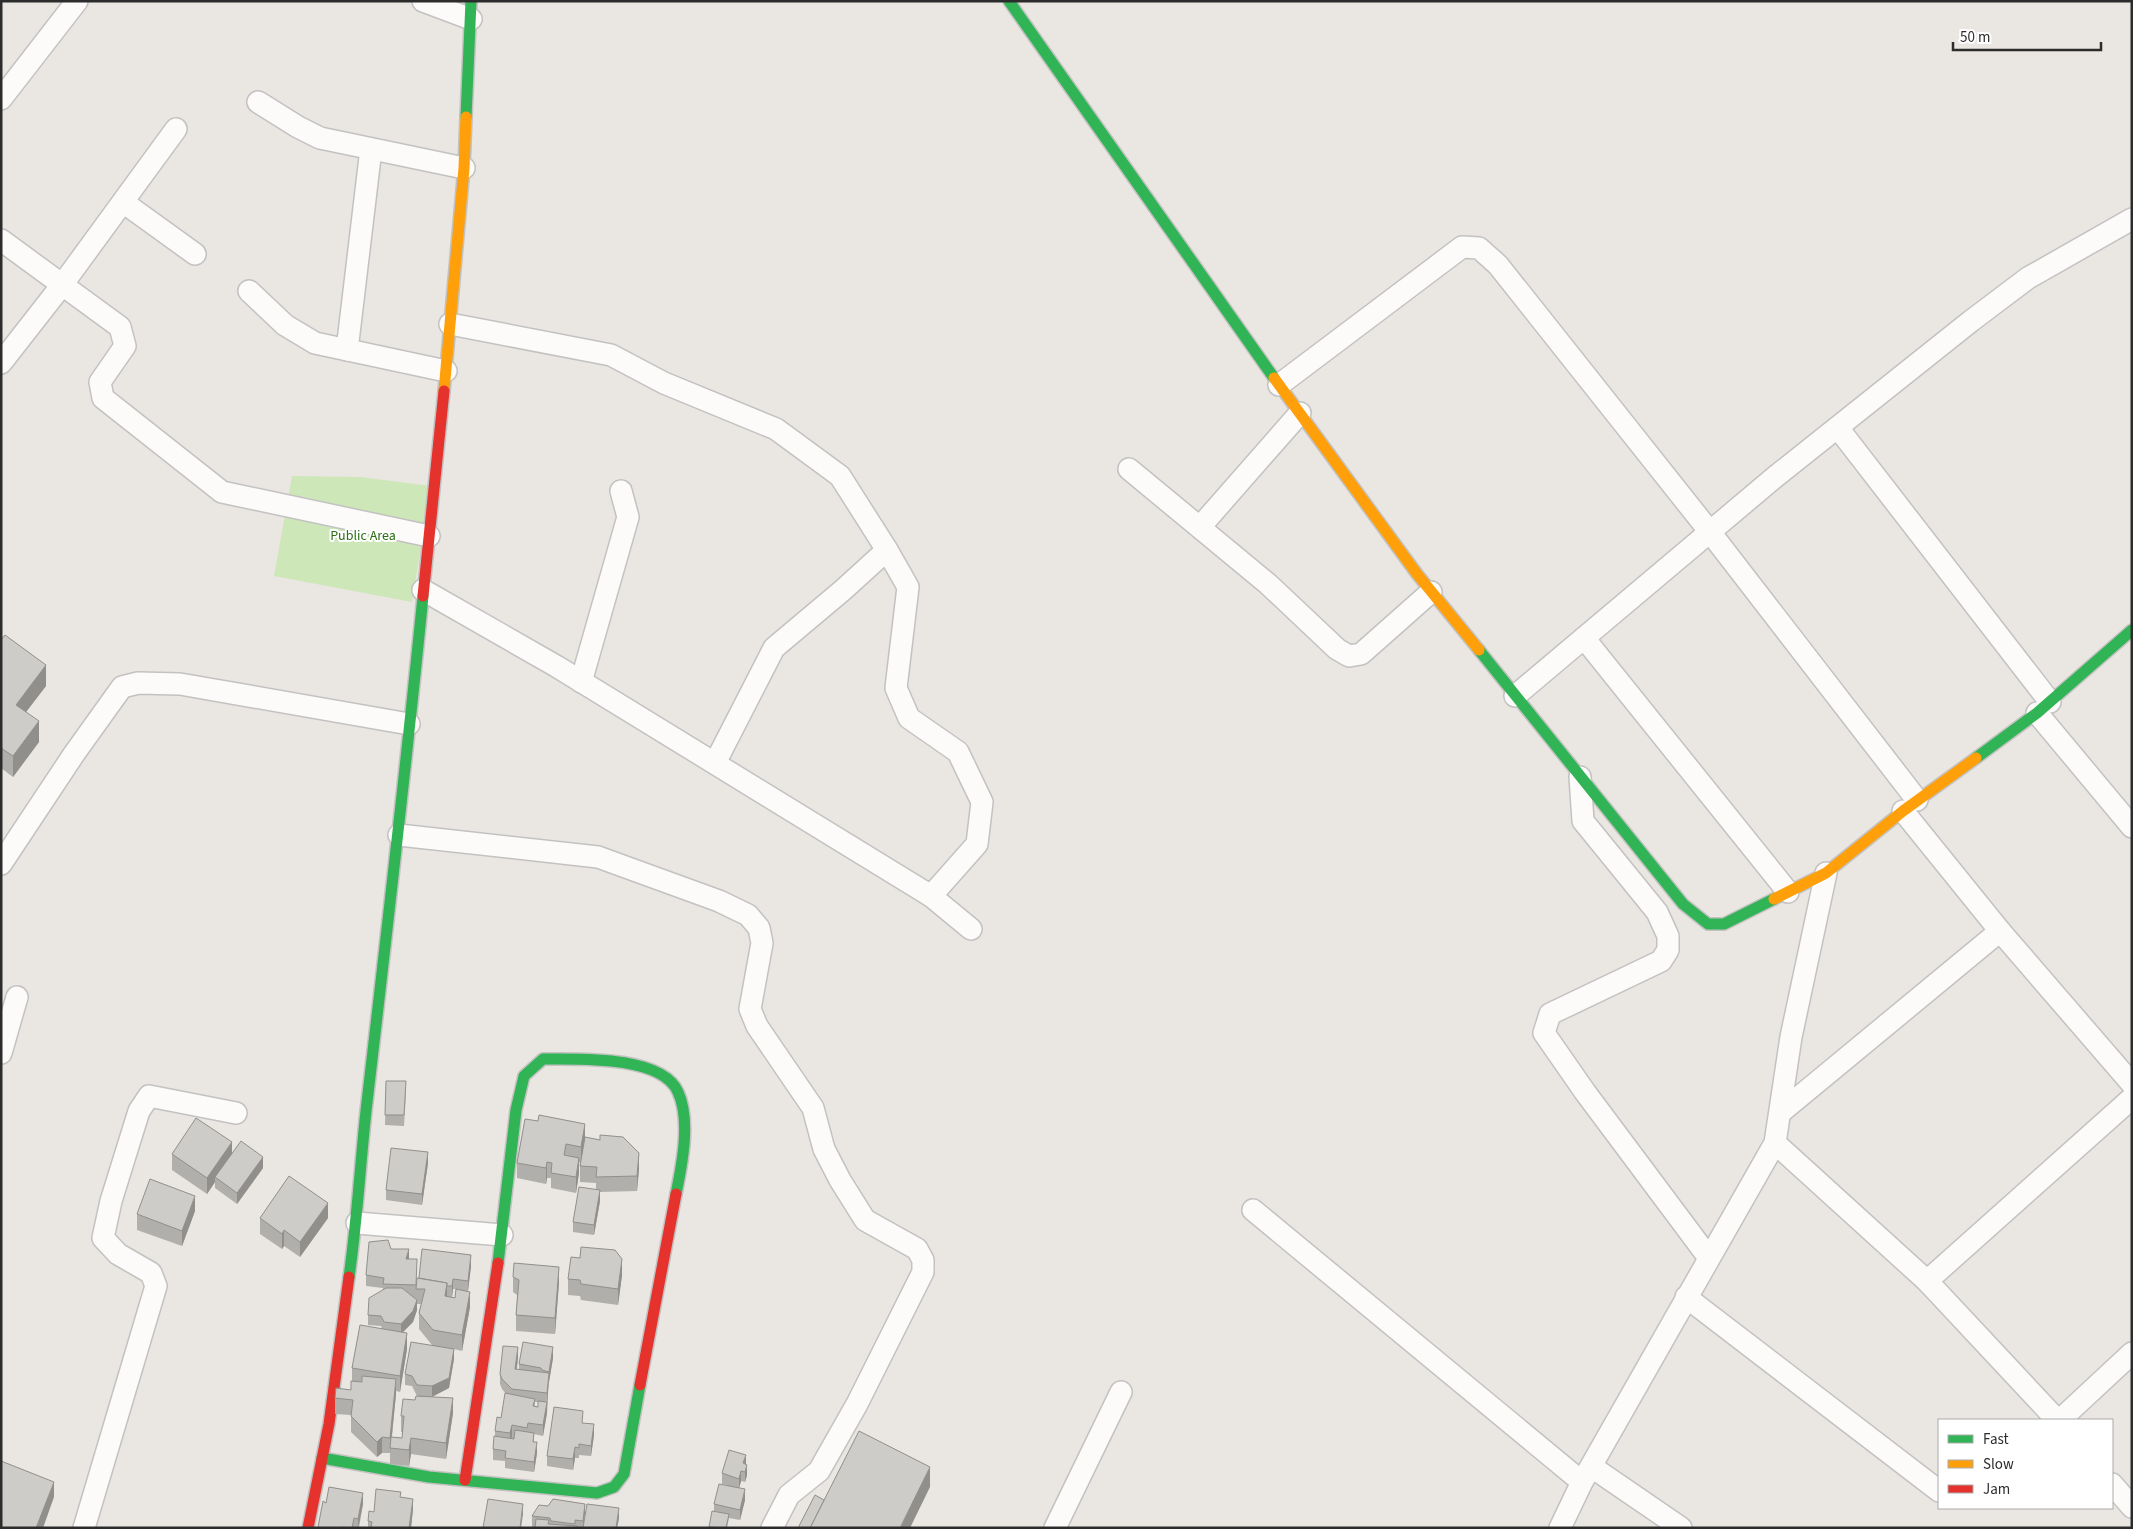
<svg xmlns="http://www.w3.org/2000/svg" width="2133" height="1529" font-family="'Source Sans 3',sans-serif">
  <style>
    .green { fill: #cde7b8 }
    .lines { fill: none; stroke-linecap: round; stroke-linejoin: round }
    .street-casing { stroke: #c3c2c2; stroke-width: 24 }
    .fast-casing { stroke: #c3c2c2; stroke-width: 14 }
    .slow-casing { stroke: #c3c2c2; stroke-width: 14 }
    .jam-casing { stroke: #c3c2c2; stroke-width: 14 }
    .street { stroke: #fcfbfa; stroke-width: 21 }
    .fast { stroke: #30b455; stroke-width: 11 }
    .slow { stroke: #ff9f0a; stroke-width: 11 }
    .jam { stroke: #e5322d; stroke-width: 11 }
    .wall { fill: #b1afac; fill-rule: evenodd }
    .shaded-wall { fill: #908f8c }
    .building { fill: #ceccc8; stroke: #908f8c }
    .labels { text-anchor: middle; stroke-width: 4; stroke-linejoin: round; paint-order: stroke }
    .park-label { font-size: 14px; fill: #2c6e16; stroke: #fff }
  </style>
  <rect width="100%" height="100%" fill="#eae6e1"/>
  <!-- green -->
  <polygon class="green" points="292,476 360,477 431,486 412,602 274,576"/>
  <g class="lines">
    <defs>
      <g id="street">
        <polyline points="423,1 471,19"/>
        <polyline points="1,99 77,1"/>
        <polyline points="258,102 298,127 320,138 464,168"/>
        <polyline points="123,202 195,254"/>
        <polyline points="1,240 120,327 125,346 100,382 103,398 222,492 429,536"/>
        <polyline points="249,291 285,325 315,343 446,371"/>
        <polyline points="450,324 611,355 664,383 776,429 840,476 887,550 908,587 896,688 909,718 958,752 982,802 977,844 931,896"/>
        <polyline points="347,350 371,149"/>
        <polyline points="1,363 62,285 176,129"/>
        <polyline points="1279,385 1462,247 1479,248 1498,265 1710,532 1917,800"/>
        <polyline points="1838,428 2050,702"/>
        <polyline points="1129,469 1268,584 1337,649 1349,656 1361,654 1431,592"/>
        <polyline points="1200,527 1300,413"/>
        <polyline points="423,590 556,666 931,896 971,929"/>
        <polyline points="1584,638 1788,892"/>
        <polyline points="581,682 628,517 621,491"/>
        <polyline points="1515,696 1775,477 1971,321 2028,278 2132,219"/>
        <polyline points="2037,713 2132,827"/>
        <polyline points="715,763 774,648 843,590 887,550"/>
        <polyline points="1580,777 1583,821 1657,912 1668,936 1668,950 1661,961 1550,1014 1544,1033 1585,1092 1709,1258"/>
        <polyline points="1903,811 2000,931 2132,1084"/>
        <polyline points="399,835 598,857 719,901 748,915 759,928 762,943 750,1009 757,1026 813,1108 824,1149 840,1180 865,1220 917,1249 923,1260 923,1272 857,1404 819,1471 789,1495 772,1528"/>
        <polyline points="1,864 74,754 122,687 138,683 180,684 409,724"/>
        <polyline points="1,1053 17,997"/>
        <polyline points="1781,1112 2000,931"/>
        <polyline points="1775,1143 1927,1281 2057,1420"/>
        <polyline points="1253,1210 1582,1482"/>
        <polyline points="357,1223 502,1235"/>
        <polyline points="1927,1281 2132,1098"/>
        <polyline points="1686,1297 1939,1491"/>
        <polyline points="2060,1420 2132,1353"/>
        <polyline points="1592,1467 1681,1528"/>
        <polyline points="2112,1484 2132,1507"/>
        <polyline points="84,1528 156,1286 151,1273 118,1254 103,1238 111,1201 139,1111 149,1096 236,1113"/>
        <polyline points="1055,1528 1121,1392"/>
        <polyline points="1560,1528 1582,1482 1775,1143 1791,1037 1826,873"/>
      </g>
      <g id="fast">
        <polyline points="1009,1 1274,378"/>
        <polyline points="466,117 471,1"/>
        <polyline points="1479,650 1683,904 1708,924 1724,924 1774,899"/>
        <polyline points="1976,758 2037,713 2132,630"/>
        <path d="M498 1263 516 1110 524 1076 543 1059C577 1059 662 1055 678 1092 691 1120 682 1165 676 1194"/>
        <path d="M349 1277C357 1222 360 1167 366 1111 386 940 406 768 423 596"/>
        <polyline points="322,1458 429,1477 597,1493 614,1487 624,1474 640,1385"/>
      </g>
      <g id="slow">
        <polyline points="1274,378 1417,574 1479,650"/>
        <polyline points="444,391 464,168 466,117"/>
        <polyline points="1774,899 1826,873 1903,811 1976,758"/>
      </g>
      <g id="jam">
        <polyline points="423,596 444,391"/>
        <polyline points="640,1385 676,1194"/>
        <polyline points="465,1480 498,1263"/>
        <polyline points="308,1528 329,1424 349,1277"/>
      </g>
    </defs>
    <!-- street casing -->
    <use href="#street" class="street-casing"/>
    <!-- fast casing -->
    <use href="#fast" class="fast-casing"/>
    <!-- slow casing -->
    <use href="#slow" class="slow-casing"/>
    <!-- jam casing -->
    <use href="#jam" class="jam-casing"/>
    <!-- street -->
    <use href="#street" class="street"/>
    <!-- fast -->
    <use href="#fast" class="fast"/>
    <!-- slow -->
    <use href="#slow" class="slow"/>
    <!-- jam -->
    <use href="#jam" class="jam"/>
  </g>
  <!-- wall -->
  <g class="wall">
    <polygon points="1,640 46,686 26,712 39,742 13,777 1,768"/>
    <polygon points="386,1081 406,1092 404,1126 385,1125"/>
    <polygon points="585,1137 639,1169 637,1191 600,1192 600,1201 594,1235 573,1232 573,1222 596,1190 596,1183 580,1182 580,1163 579,1162 579,1173 576,1193 551,1188 551,1178 547,1178 546,1184 517,1178 517,1163"/>
    <polygon points="172,1154 232,1154 263,1168 237,1204 215,1188 215,1182 207,1194 172,1170"/>
    <polygon points="428,1163 422,1205 386,1200 386,1190"/>
    <polygon points="195,1211 182,1246 137,1230 137,1214"/>
    <polygon points="260,1218 328,1218 300,1257 284,1246 282,1249 260,1234"/>
    <path d="M391 1249 409 1259 416 1286 419 1278 471 1266 468 1291 470 1307 462 1351 454 1349V1359L449 1388 432 1396 453 1413 446 1459 411 1454 409 1466 390 1464V1449V1453H382L377 1457 351 1432V1415L335 1414V1398L351 1390 352 1381V1368L382 1329 381 1326 368 1325V1315L383 1289V1288L366 1286V1275ZM453 1289H456L455 1298 452 1297ZM417 1304H421L419 1313V1329L432 1345 405 1374V1385L412 1386 417 1396 415 1400 401 1416V1432H403L402 1438 392 1437 396 1391 400 1392 407 1349 403 1332 413 1322 417 1310Z"/>
    <polygon points="622,1275 618,1305 581,1300 580,1296 568,1295 568,1279"/>
    <polygon points="513,1277 559,1283 555,1334 516,1331 516,1315 517,1295 513,1292"/>
    <path d="M518 1358 517 1369H519V1364L553 1358 549 1382 547 1402V1413L543 1436 534 1434V1442L537 1453 534 1472 505 1468V1461L493 1460V1449L495 1436V1431L501 1418 506 1394 502 1389 500 1384V1374ZM535 1402H538V1407L535 1406Z"/>
    <polygon points="583,1423 594,1435 591,1456 579,1455 579,1458 575,1458 573,1470 547,1466 547,1456"/>
    <polygon points="746,1464 747,1475 745,1482 741,1481 739,1488 745,1500 740,1520 729,1518 727,1528 709,1528 714,1511 714,1504 727,1485 722,1484 722,1473"/>
    <polygon points="401,1497 413,1509 411,1528 368,1528 368,1521 374,1512"/>
    <polygon points="323,1501 326,1503 363,1504 359,1528 318,1528"/>
    <polygon points="585,1504 583,1528 535,1528 535,1527 532,1527 532,1516 548,1506"/>
  </g>
  <!-- shaded-wall -->
  <g class="shaded-wall">
    <polygon points="46,665 46,686 16,725 16,705"/>
    <polygon points="39,721 39,742 13,777 13,756"/>
    <polygon points="585,1124 585,1139 581,1163 581,1147"/>
    <polygon points="232,1142 232,1157 215,1177 215,1182 207,1194 207,1178"/>
    <polygon points="428,1152 428,1163 422,1205 422,1194"/>
    <polygon points="639,1153 639,1169 637,1191 637,1176"/>
    <polygon points="263,1157 263,1168 237,1204 237,1193"/>
    <polygon points="579,1158 579,1173 576,1193 576,1177"/>
    <polygon points="547,1162 547,1178 546,1184 546,1168"/>
    <polygon points="600,1190 600,1201 594,1235 594,1225"/>
    <polygon points="195,1196 195,1211 182,1246 182,1231"/>
    <polygon points="328,1203 328,1218 300,1257 300,1242"/>
    <polygon points="284,1230 284,1246 282,1249 282,1234"/>
    <polygon points="409,1249 409,1260 406,1259"/>
    <polygon points="471,1255 471,1266 468,1291 468,1281"/>
    <polygon points="622,1259 622,1275 618,1305 618,1289"/>
    <polygon points="559,1267 559,1283 555,1334 555,1318"/>
    <polygon points="453,1279 453,1289 452,1297 452,1286"/>
    <polygon points="447,1283 447,1298 445,1296"/>
    <polygon points="470,1292 470,1307 462,1351 462,1335"/>
    <polygon points="417,1300 417,1310 413,1322 401,1334 401,1324"/>
    <polygon points="407,1333 407,1349 400,1392 400,1376"/>
    <polygon points="518,1347 518,1358 515,1379 515,1369"/>
    <polygon points="553,1347 553,1358 549,1382 549,1372"/>
    <polygon points="454,1349 454,1359 449,1388 432,1397 432,1386"/>
    <polygon points="549,1373 547,1413 543,1436 543,1425 547,1403 547,1393"/>
    <polygon points="396,1379 396,1395 390,1453 390,1438"/>
    <polygon points="453,1398 453,1413 446,1459 446,1443"/>
    <polygon points="594,1424 594,1435 591,1456 591,1446"/>
    <polygon points="512,1425 512,1436 510,1444 510,1433"/>
    <polygon points="382,1437 382,1453 377,1457 377,1442"/>
    <polygon points="411,1438 411,1454 409,1466 409,1450"/>
    <polygon points="537,1442 537,1453 534,1472 534,1462"/>
    <polygon points="575,1447 575,1458 573,1470 573,1459"/>
    <polygon points="746,1455 746,1465 743,1463"/>
    <polygon points="747,1465 747,1475 745,1482 745,1472"/>
    <polygon points="930,1467 930,1487 910,1528 900,1528"/>
    <polygon points="741,1471 741,1481 739,1489 739,1479"/>
    <polygon points="54,1482 54,1497 43,1528 36,1528"/>
    <polygon points="745,1489 745,1500 740,1520 740,1510"/>
    <polygon points="363,1493 363,1504 358,1528 358,1519"/>
    <polygon points="413,1499 413,1509 411,1528 409,1528"/>
    <polygon points="523,1504 523,1514 521,1528 520,1528"/>
    <polygon points="585,1504 585,1514 583,1528 583,1521"/>
    <polygon points="619,1508 619,1519 617,1528 616,1528"/>
  </g>
  <!-- building -->
  <g class="building">
    <polygon points="5,635 46,665 16,705 39,721 13,756 1,748 1,640"/>
    <polygon points="386,1081 406,1081 404,1115 385,1115"/>
    <polygon points="539,1115 585,1124 581,1147 566,1144 564,1155 579,1158 576,1177 551,1173 552,1163 547,1162 546,1168 517,1163 525,1119 538,1121"/>
    <polygon points="196,1118 232,1142 207,1178 172,1154"/>
    <polygon points="600,1135 623,1137 639,1153 637,1176 596,1177 597,1167 580,1166 585,1137 600,1140"/>
    <polygon points="241,1141 263,1157 237,1193 215,1177"/>
    <polygon points="391,1148 428,1152 422,1194 386,1190"/>
    <polygon points="289,1176 328,1203 300,1242 284,1230 282,1234 260,1218"/>
    <polygon points="150,1179 195,1196 182,1231 137,1214"/>
    <polygon points="579,1187 600,1190 594,1225 573,1222"/>
    <polygon points="388,1240 391,1249 409,1249 406,1259 417,1259 416,1285 383,1284 384,1278 366,1275 369,1242"/>
    <polygon points="581,1247 615,1250 622,1259 618,1289 581,1284 580,1280 568,1279 571,1257 580,1258"/>
    <polygon points="422,1249 471,1255 468,1281 453,1279 452,1286 447,1286 447,1283 419,1278"/>
    <polygon points="514,1263 559,1267 555,1318 516,1315 519,1280 513,1277"/>
    <polygon points="417,1278 447,1283 445,1296 455,1298 456,1289 470,1292 462,1335 433,1330 419,1313 425,1289 416,1289"/>
    <polygon points="386,1288 402,1288 417,1300 413,1311 401,1324 384,1322 381,1316 368,1315 369,1298"/>
    <polygon points="360,1325 407,1333 400,1376 352,1368"/>
    <polygon points="411,1342 454,1349 449,1378 432,1386 417,1385 412,1376 405,1374"/>
    <polygon points="523,1342 553,1347 549,1372 542,1370 541,1368 519,1364"/>
    <polygon points="503,1346 518,1347 515,1369 549,1373 547,1393 512,1389 502,1379 500,1374"/>
    <polygon points="362,1376 396,1379 390,1438 382,1437 377,1442 351,1416 353,1400 335,1398 336,1388 351,1390 351,1381 362,1382"/>
    <polygon points="505,1393 535,1399 533,1406 538,1407 538,1401 547,1402 543,1425 528,1423 527,1428 512,1425 510,1433 495,1431 497,1417 501,1418"/>
    <polygon points="416,1396 453,1398 446,1443 411,1438 409,1450 390,1448 391,1437 402,1438 404,1416 401,1416 403,1399 415,1400"/>
    <polygon points="554,1407 583,1411 582,1423 594,1424 591,1446 579,1444 579,1448 575,1447 573,1459 547,1456"/>
    <polygon points="515,1430 534,1433 533,1442 537,1442 534,1462 505,1458 506,1451 493,1449 494,1436 514,1439"/>
    <polygon points="859,1431 930,1467 900,1528 810,1528"/>
    <polygon points="729,1450 746,1455 743,1463 747,1465 745,1472 741,1471 739,1479 722,1473"/>
    <polygon points="1,1461 54,1482 36,1528 1,1528"/>
    <polygon points="719,1484 745,1489 740,1510 714,1504"/>
    <polygon points="329,1487 363,1493 358,1519 354,1518 352,1528 341,1527 341,1528 323,1528 318,1527 323,1501 326,1503"/>
    <polygon points="376,1489 401,1492 400,1497 413,1499 409,1528 371,1528 372,1522 368,1521 369,1511 374,1512"/>
    <polygon points="815,1495 824,1500 810,1528 798,1528"/>
    <polygon points="488,1499 523,1504 520,1528 483,1528"/>
    <polygon points="553,1499 585,1504 583,1521 575,1520 575,1524 551,1521 550,1518 532,1516 539,1505 548,1506"/>
    <polygon points="587,1504 619,1508 616,1528 583,1528"/>
    <polygon points="712,1511 729,1514 726,1528 709,1527"/>
    <polygon points="536,1519 549,1520 548,1524 577,1526 577,1528 535,1528"/>
  </g>
  <g class="labels">
    <!-- park labels -->
    <g class="park-label">
      <text x="363" y="540">Public Area</text>
    </g>
  </g>
  <!-- border -->
  <rect width="2133" height="1529" fill="none" stroke="#2c2c2c" stroke-width="5"/>
  <!-- legend -->
  <rect x="1938" y="1419" width="175" height="90" fill="#ffffff" stroke="#ababab"/>
  <rect x="1948" y="1435" width="25" height="8" fill="#30b455" stroke="#ababab"/>
  <text x="1983" y="1444" font-size="15" fill="#2c2c2c">Fast</text>
  <rect x="1948" y="1460" width="25" height="8" fill="#ff9f0a" stroke="#ababab"/>
  <text x="1983" y="1469" font-size="15" fill="#2c2c2c">Slow</text>
  <rect x="1948" y="1485" width="25" height="8" fill="#e5322d" stroke="#ababab"/>
  <text x="1983" y="1494" font-size="15" fill="#2c2c2c">Jam</text>
  <!-- scale -->
  <path d="M1953 42v8h148v-8" fill="none" stroke="#2c2c2c" stroke-width="2.5"/>
  <text x="1960" y="42" font-size="15" fill="#2c2c2c" stroke="#ffffff" stroke-width="4" paint-order="stroke">50 m</text>
</svg>
